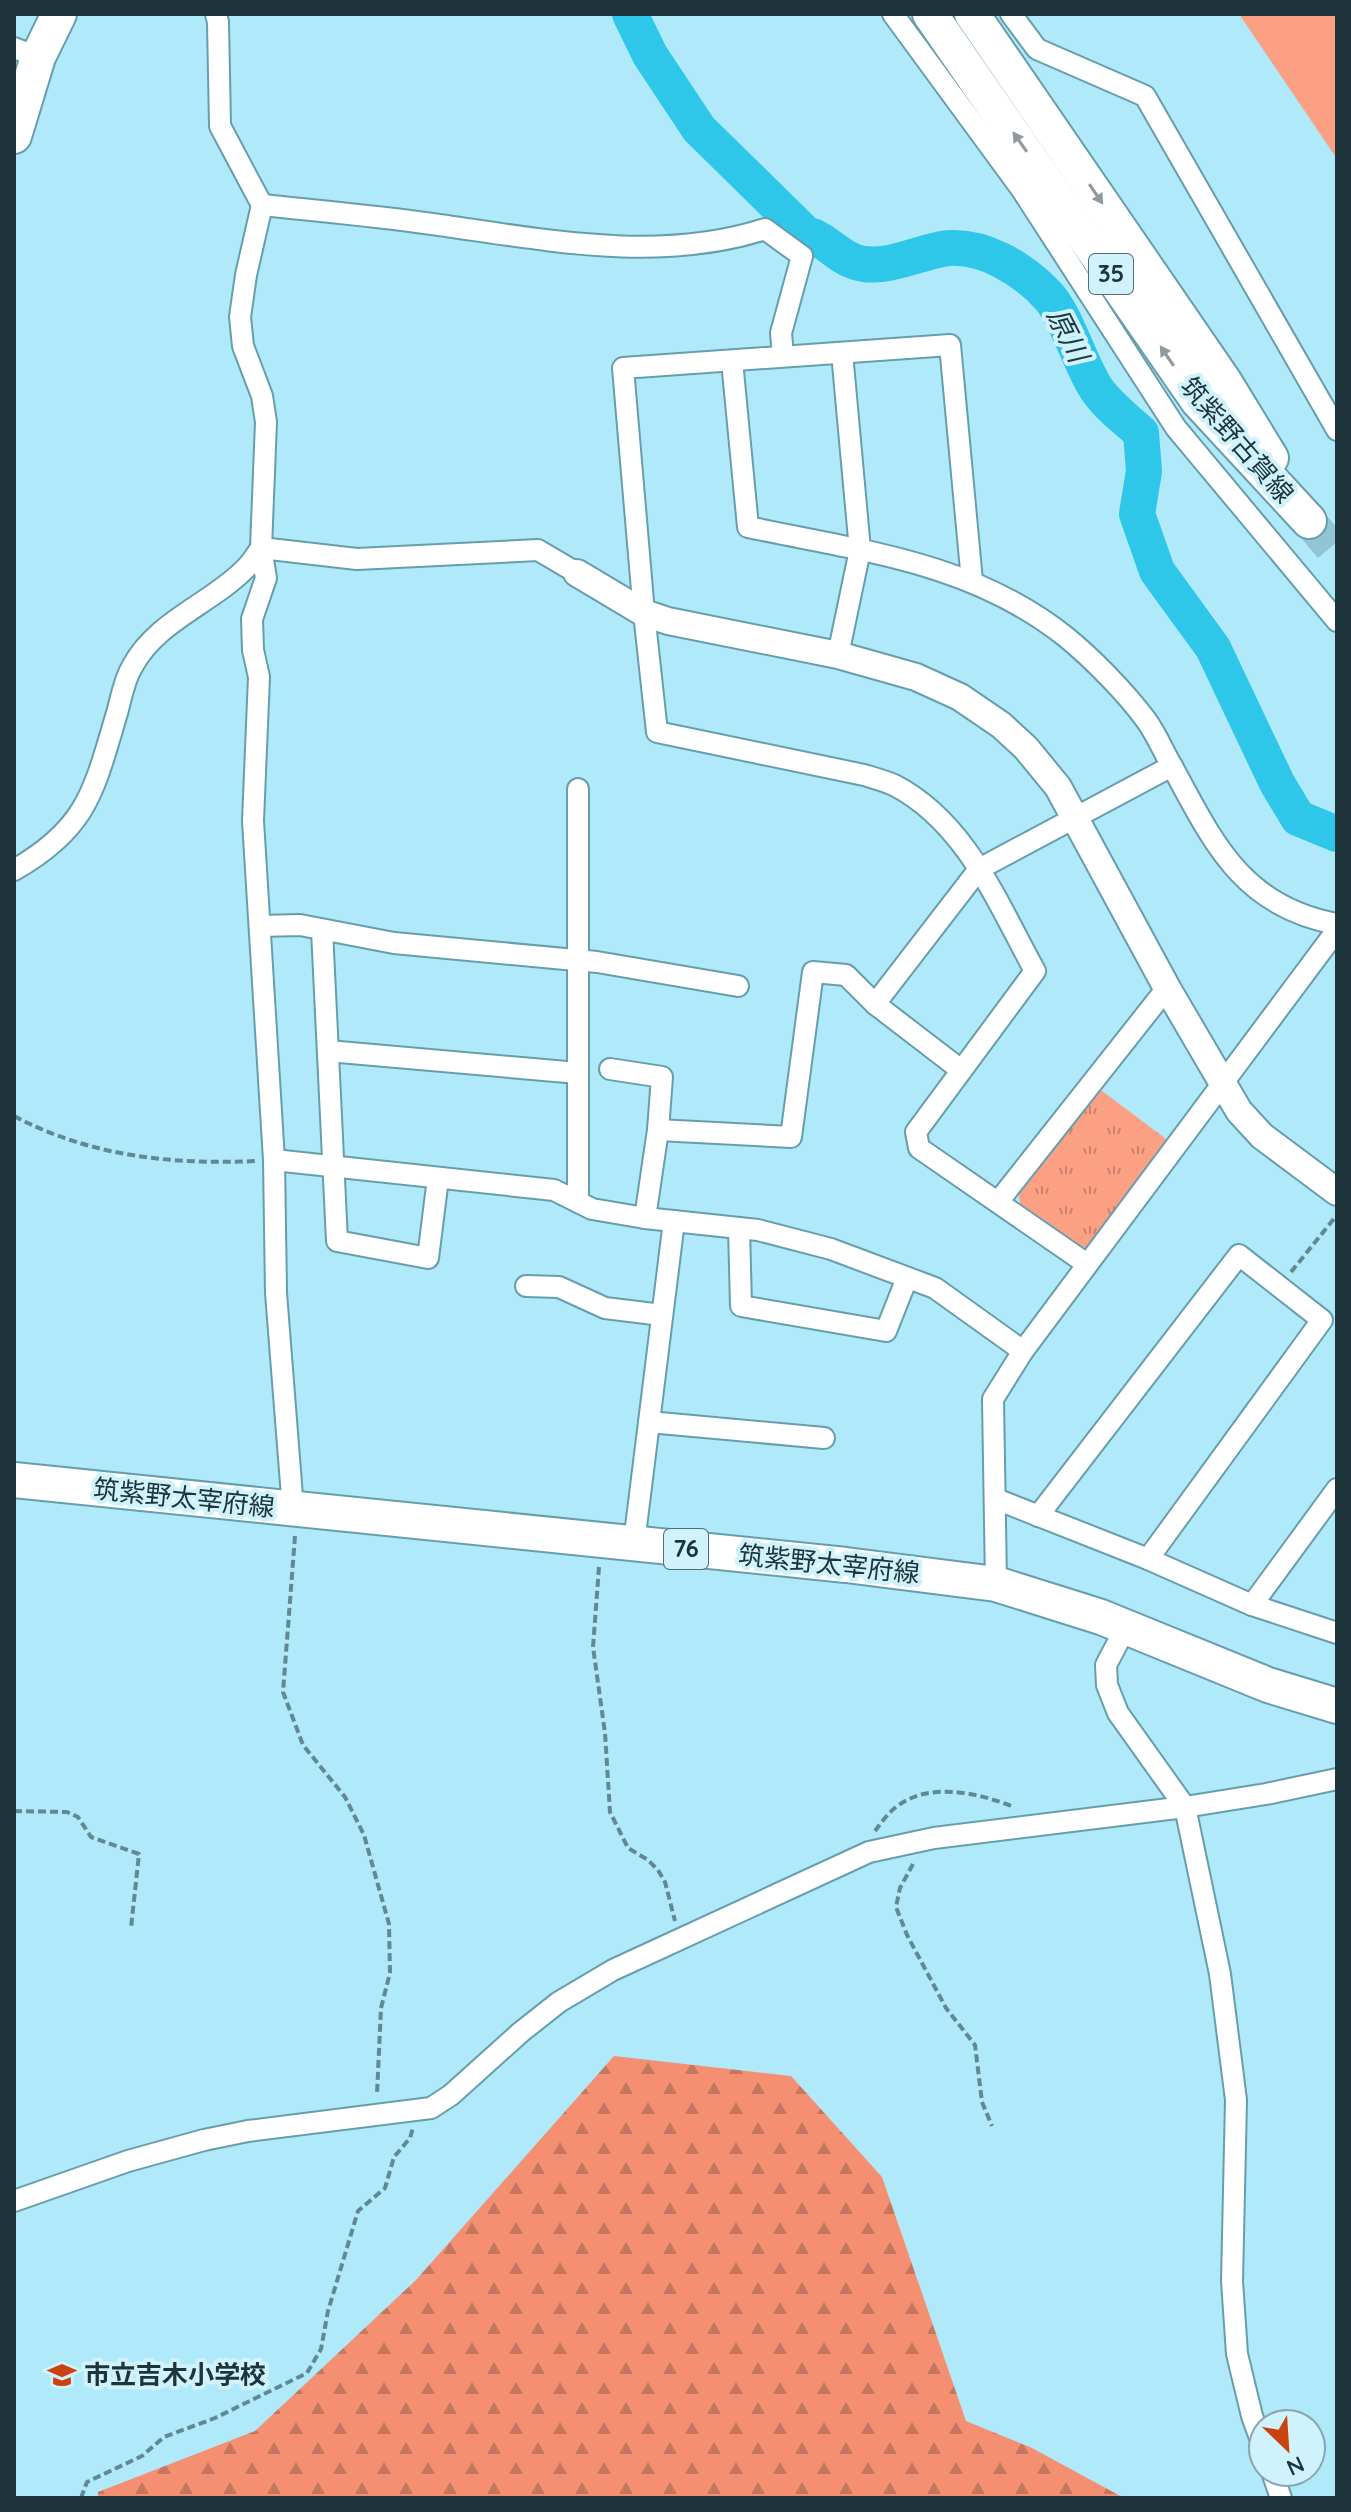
<svg xmlns="http://www.w3.org/2000/svg" width="1351" height="2512" font-family="Quicksand,'Noto Sans JP',sans-serif">
  <style>
    .green { fill: #fca084 }
    .forest { fill: url(#forest-firs) }
    .park { fill: url(#park-tufts) }
    .lines { fill: none; stroke-linecap: round; stroke-linejoin: round }
    .river { stroke: #2ec7ea; stroke-width: 36 }
    .primary-tunnel { stroke: #92c5d4; stroke-width: 34; stroke-dasharray: 34 17; stroke-linecap: butt }
    .minor-casing { stroke: #679eae; stroke-width: 24 }
    .tertiary-casing { stroke: #679eae; stroke-width: 30 }
    .primary-casing { stroke: #679eae; stroke-width: 38 }
    .path { stroke: #618994; stroke-width: 4; stroke-dasharray: 8 4; stroke-linecap: butt }
    .minor { stroke: #fff; stroke-width: 20 }
    .tertiary { stroke: #fff; stroke-width: 26 }
    .primary { stroke: #fff; stroke-width: 34 }
    .oneway { fill: #8e9a9d }
    .labels { text-anchor: middle; stroke-width: 8; stroke-linejoin: round; paint-order: stroke }
    .shield { fill: #d0f2fc; stroke: #536d75; stroke-width: 2 }
    .shield-label { font-size: 24px; font-weight: bold; fill: #1d343b }
    .street-label { font-size: 26px; fill: #1d343b; stroke: #d0f2fc }
    .poi-label { font-size: 26px; font-weight: bold; fill: #1d343b; stroke: #d0f2fc; text-anchor: start }
    .water-label { font-size: 28px; font-style: italic; fill: #1d3a43; stroke: #d0f2fc }
  </style>
  <defs>
    <pattern id="forest-firs" width="22" height="20" patternUnits="userSpaceOnUse" patternTransform="scale(2)"><rect width="22" height="20" fill="#f49071"/><path d="M5 1l3.5 6h-7zM16 11l3.5 6h-7z" fill="#c5765e"/></pattern>
    <pattern id="park-tufts" width="24" height="20" patternUnits="userSpaceOnUse" patternTransform="scale(2)"><rect width="24" height="20" fill="#fca084"/><path d="M3 7l-1-3M5 7V3M7 7l1-3M15 17l-1-3M17 17v-4M19 17l1-3" fill="none" stroke="#cb836d"/></pattern>
  </defs>
  <rect width="100%" height="100%" fill="#afe9fa"/>
  <!-- green -->
  <polygon class="green" points="1239,14 1337,14 1337,159"/>
  <!-- forest -->
  <polygon class="forest" points="614,2056 791,2076 882,2177 966,2421 1032,2448 1124,2498 98,2498 98,2492 255,2431 416,2280"/>
  <!-- park -->
  <polygon class="park" points="1098,1088 1170,1142 1091,1247 1076,1248 1021,1208 1018,1192"/>
  <g class="lines">
    <!-- river -->
    <path class="river" d="M630 14 650 55 699 129 806 234C828 239 838 260 864 264 891 267 916 254 942 249 981 242 1025 270 1050 298 1066 317 1080 362 1094 385 1104 403 1126 419 1141 433L1144 471 1137 514 1157 571 1213 648 1277 783 1298 818 1337 834"/>
    <!-- primary-tunnel -->
    <polyline class="primary-tunnel" points="1309,521 1337,554"/>
    <defs>
      <g id="minor">
        <polyline points="216,14 218,22 220,126 262,205 246,275 240,317 243,346 262,396 266,422 261,548 266,578 252,619 253,650 259,677 253,821 274,1160 276,1293 293,1509"/>
        <polyline points="893,14 1022,190 1176,428 1337,621"/>
        <polyline points="1011,14 1037,49 1145,96 1337,430"/>
        <polyline points="14,48 38,57"/>
        <path d="M262 205C319 211 376 216 432 224 542 239 657 264 765 229L802 256 781 333 783 356"/>
        <path d="M732 361 748 527C861 551 972 562 1066 637 1093 659 1126 693 1146 720 1157 735 1164 753 1173 768 1214 844 1243 907 1337 924"/>
        <polyline points="261,548 357,559 538,550 577,573"/>
        <path d="M972 581 950 345 623 368 644 613 657 732 864 775C874 778 885 781 894 785 966 822 998 904 1035 971L916 1132 919 1148 1087 1264"/>
        <polyline points="838,655 860,550 842,353"/>
        <polyline points="578,789 578,1202"/>
        <path d="M14 870C88 828 94 790 117 713 121 699 124 680 132 667 156 621 211 604 246 568 252 562 256 555 261 548"/>
        <polyline points="260,926 300,925 394,943 597,962 738,986"/>
        <polyline points="322,930 337,1241 428,1258 438,1178"/>
        <polyline points="328,1051 578,1073"/>
        <polyline points="610,1069 662,1077 658,1130 645,1218"/>
        <polyline points="961,1070 875,1004 979,869 1172,766"/>
        <polyline points="658,1130 791,1137 813,972 846,975 875,1004"/>
        <polyline points="274,1160 554,1190 592,1209 645,1218 758,1230 831,1249 935,1288 1023,1351"/>
        <polyline points="998,1202 1167,988"/>
        <polyline points="739,1228 741,1306 886,1331 907,1278"/>
        <polyline points="526,1286 559,1287 605,1308 662,1315"/>
        <polyline points="649,1422 824,1438"/>
        <polyline points="996,1499 1148,1559 1252,1605 1337,1633"/>
        <polyline points="1038,1516 1239,1255 1322,1320 1148,1559"/>
        <polyline points="634,1543 674,1221"/>
        <polyline points="996,1584 993,1399 1023,1351 1337,930"/>
        <polyline points="1252,1605 1337,1489"/>
        <polyline points="1126,1627 1106,1665 1107,1685 1118,1713 1185,1807 1220,1974 1236,2100 1232,2281 1237,2354 1252,2416 1263,2446"/>
        <polyline points="14,2201 128,2161 204,2140 248,2131 431,2108 451,2095 521,2032 559,2002 613,1970 869,1852 934,1838 1185,1807 1266,1794 1337,1779"/>
        <polyline points="1272,2472 1281,2498"/>
      </g>
      <polyline id="tertiary" points="577,573 644,613 668,621 838,655 916,677 960,697 1001,725 1026,748 1058,787 1167,988 1239,1111 1262,1136 1337,1192"/>
      <g id="primary">
        <polyline points="930,14 1198,401 1309,521"/>
        <polyline points="972,14 1224,381 1271,458"/>
        <polyline points="14,136 38,57 59,14"/>
        <polyline points="14,1480 846,1565 996,1584 1101,1617 1268,1685 1337,1706"/>
      </g>
    </defs>
    <!-- minor casing -->
    <use href="#minor" class="minor-casing"/>
    <!-- tertiary casing -->
    <use href="#tertiary" class="tertiary-casing"/>
    <!-- primary casing -->
    <use href="#primary" class="primary-casing"/>
    <!-- path -->
    <g class="path">
      <path d="M14 1116C89 1156 172 1165 256 1161"/>
      <polyline points="1291,1272 1337,1215"/>
      <polyline points="295,1536 283,1692 303,1745 345,1797 364,1835 389,1924 390,1973 381,2008 377,2094"/>
      <polyline points="599,1567 593,1647 605,1733 610,1812 628,1848 648,1860 658,1870 665,1882 675,1921"/>
      <polyline points="14,1811 67,1812 78,1817 91,1837 139,1854 131,1928"/>
      <path d="M875 1831C881 1823 888 1813 896 1807 929 1781 979 1793 1014 1807"/>
      <polyline points="913,1864 900,1888 896,1907 907,1935 946,2008 975,2045 982,2102 992,2126"/>
      <polyline points="81,2498 87,2482 142,2456 164,2437 215,2418 307,2373 321,2349 328,2311 358,2211 385,2188 394,2157 410,2138 413,2128"/>
    </g>
    <!-- minor -->
    <use href="#minor" class="minor"/>
    <!-- tertiary -->
    <use href="#tertiary" class="tertiary"/>
    <!-- primary -->
    <use href="#primary" class="primary"/>
  </g>
  <!-- one-way arrows -->
  <defs><path id="oneway-solid" d="M-6-.8H1V-3.2L6.5 0L1 3.2V.8H-6Z" transform="scale(2)"/></defs>
  <g class="oneway">
    <use href="#oneway-solid" transform="translate(1020 142) rotate(-125)"/>
    <use href="#oneway-solid" transform="translate(1096 194) rotate(56)"/>
    <use href="#oneway-solid" transform="translate(1167 356) rotate(-124)"/>
  </g>
  <!-- icons -->
  <defs>
    <symbol id="school-bare" viewBox="-9 -9 18 18"><path d="M0-5L7-2L0 1L-7-2ZM-4 1L0 2.5L4 1V4Q0 6-4 4Z" fill="#ca430f" stroke="#d0f2fc" stroke-width="2.5" paint-order="stroke"/></symbol>
  </defs>
  <g fill-rule="evenodd">
    <use href="#school-bare" x="42" y="2355" width="40" height="40"/>
  </g>
  <g class="labels">
    <!-- shield labels -->
    <g class="shield">
      <rect x="1089" y="254" width="44" height="40" rx="6"/>
      <rect x="664" y="1529" width="44" height="40" rx="6"/>
    </g>
    <g class="shield-label">
      <text x="1111" y="282">35</text>
      <text x="686" y="1557">76</text>
    </g>
    <!-- street labels -->
    <g class="street-label">
      <text transform="translate(1237 440) rotate(49)" y="9">筑紫野古賀線</text>
      <text transform="translate(184 1498) rotate(6)" y="9">筑紫野太宰府線</text>
      <text transform="translate(829 1564) rotate(6)" y="9">筑紫野太宰府線</text>
    </g>
    <!-- poi labels -->
    <g class="poi-label">
      <text x="84" y="2384">市立吉木小学校</text>
    </g>
    <!-- water labels -->
    <g class="water-label">
      <text transform="translate(1068 335) rotate(63)" y="10">原川</text>
    </g>
  </g>
  <!-- border -->
  <rect width="1351" height="2512" fill="none" stroke="#1d343b" stroke-width="32"/>
  <!-- north arrow -->
  <g transform="translate(1287 2448) rotate(155)"><circle r="38" fill="#d0f2fc" stroke="#88a6af" stroke-width="2"/>
  <path d="M0-6L14 30L0 20L-14 30Z" fill="#ca430f"/>
  <text y="-12" font-size="22" font-weight="bold" text-anchor="middle" fill="#1d343b">N</text>
  </g>
</svg>
